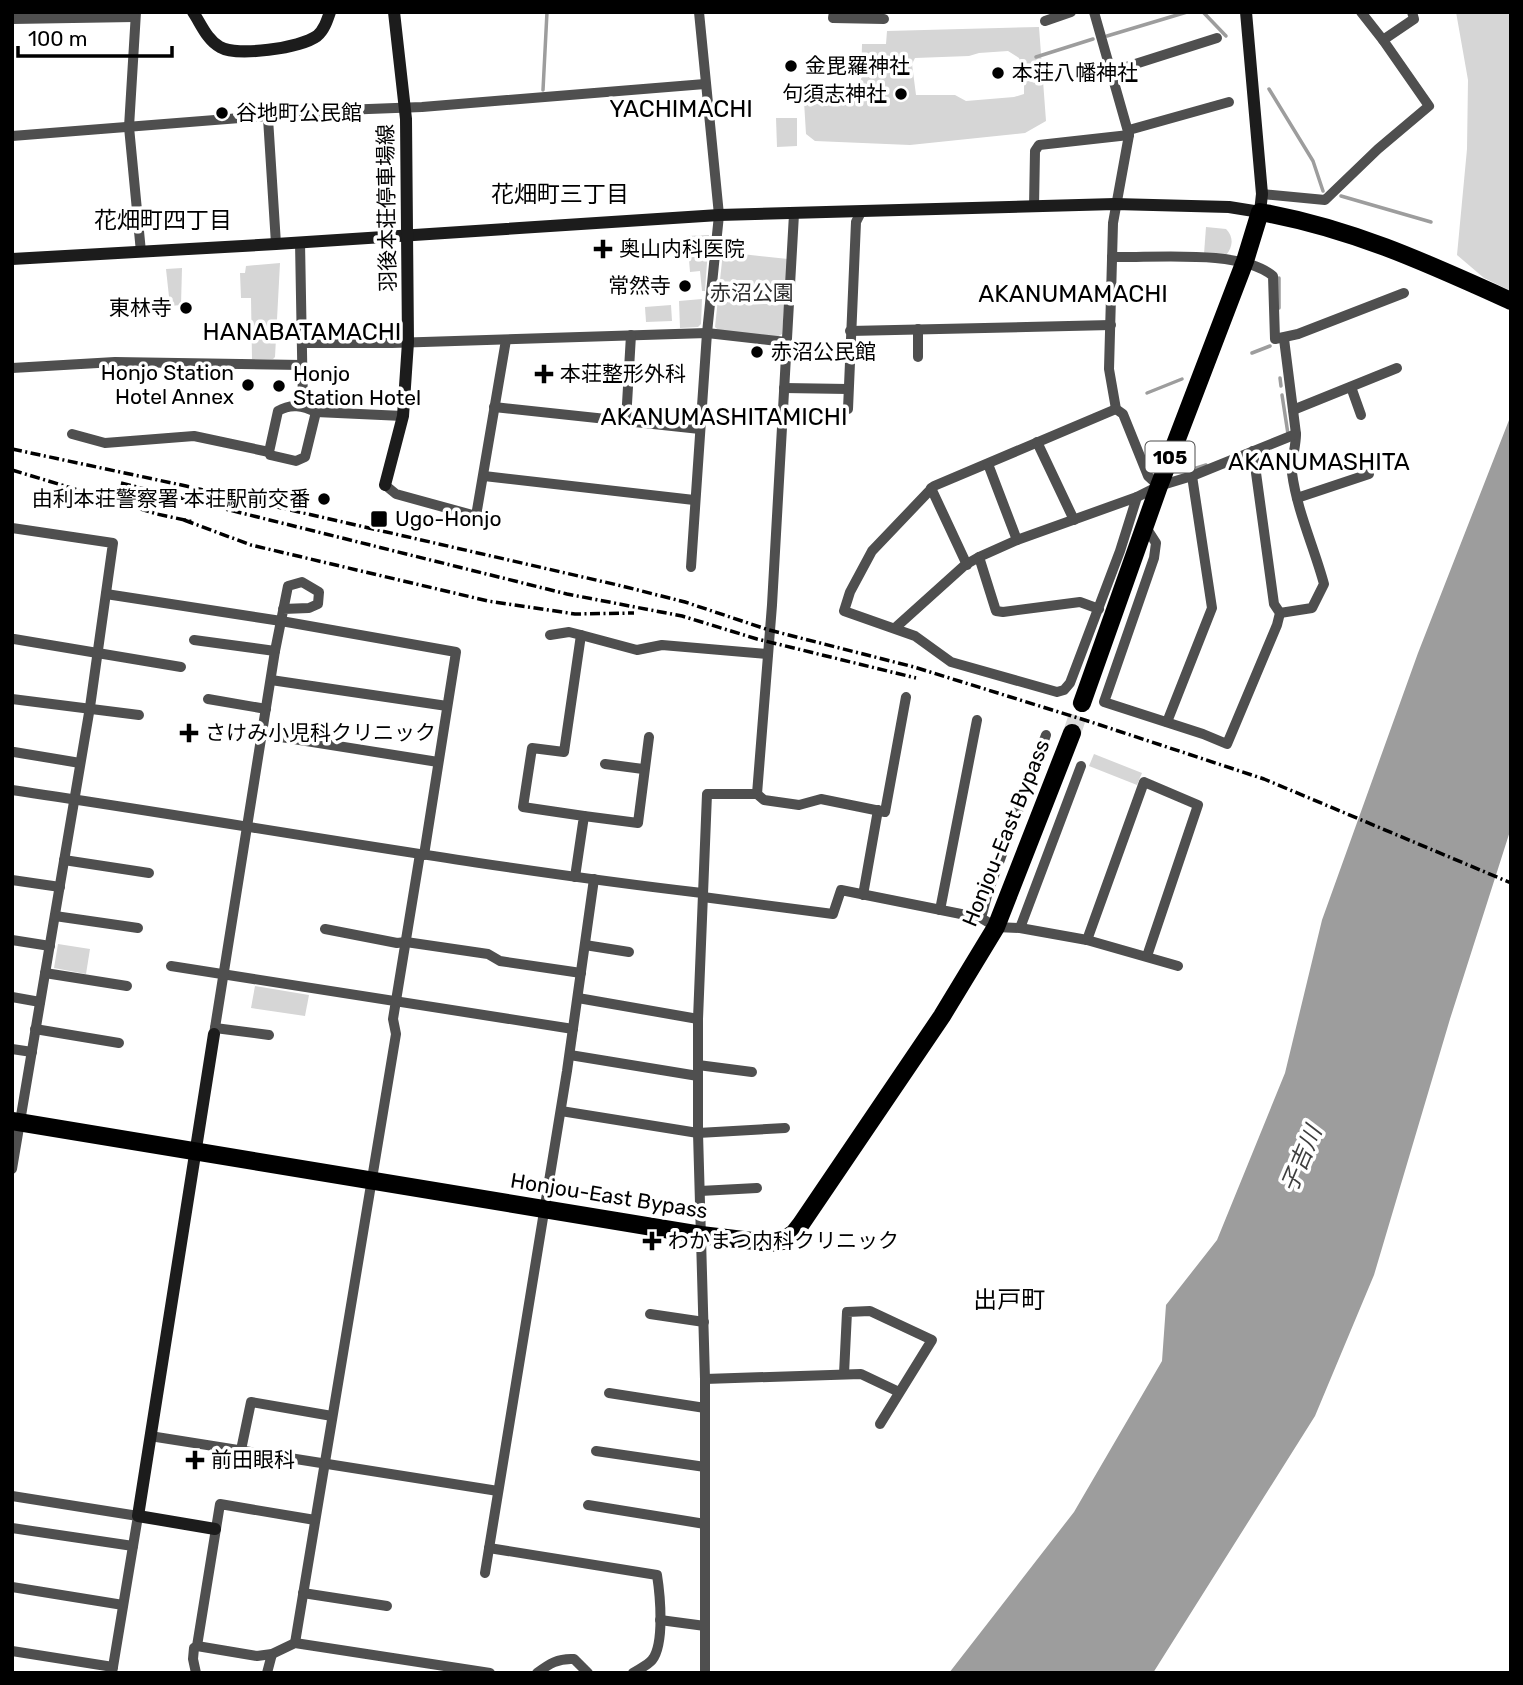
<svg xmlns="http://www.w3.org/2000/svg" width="1523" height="1685" font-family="Rubik,'Noto Sans JP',sans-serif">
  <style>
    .green { fill: #d6d6d6; fill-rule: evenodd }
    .water { fill: #9d9d9d }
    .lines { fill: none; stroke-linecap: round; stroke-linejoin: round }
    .stream { stroke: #9d9d9d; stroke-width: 3.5 }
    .highway-tunnel { stroke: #d9d9d9; stroke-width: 18; stroke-dasharray: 18 9; stroke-linecap: butt }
    .street { stroke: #4f4f4f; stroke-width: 10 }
    .secondary { stroke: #1c1c1c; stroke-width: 12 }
    .highway { stroke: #000; stroke-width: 18 }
    .rail { stroke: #000; stroke-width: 3.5; stroke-dasharray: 10 3.5 2 3.5; stroke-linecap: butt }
    .poi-dot { fill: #000; stroke: #fff; stroke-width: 2.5 }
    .labels { text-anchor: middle; stroke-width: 7; stroke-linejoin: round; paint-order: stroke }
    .shield { fill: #fff; stroke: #4c4c4c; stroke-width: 2 }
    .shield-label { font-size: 19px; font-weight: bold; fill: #000 }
    .poi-label { font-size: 21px; fill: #000; stroke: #fff; text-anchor: start }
    .street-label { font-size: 21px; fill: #000; stroke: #fff }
    .park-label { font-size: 21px; fill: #2d2d2d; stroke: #fff }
    .neighbourhood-label { font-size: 23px; fill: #000; stroke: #fff }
    .water-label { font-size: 23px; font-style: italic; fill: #3e3e3e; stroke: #fff }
    .quarter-label { font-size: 24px; fill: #000; stroke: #fff }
  </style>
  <rect width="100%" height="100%" fill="#fff"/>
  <!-- green -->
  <g class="green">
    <polygon points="1456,12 1511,12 1511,291 1484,278 1457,255 1467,149 1468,80"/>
    <path d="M1039 27 1046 121 1025 133 910 145 815 141 806 134 803 85 861 83 862 44H886L887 31ZM1008 51 1019 58 1024 73V94L1014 97 966 101 955 95H916L912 64 915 58 969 56 979 53Z"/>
    <polygon points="776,118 797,118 797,146 777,147"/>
    <path d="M1206 227 1226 229C1234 237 1233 247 1226 255L1204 254Z"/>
    <polygon points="709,235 705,291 702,291 700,271 690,272 687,236"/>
    <polygon points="723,252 788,259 782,334 777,337 720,332 715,327"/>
    <polygon points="280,263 275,357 273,359 252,359 251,298 241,298 240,273 245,273 246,266"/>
    <polygon points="182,268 181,305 170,306 166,269"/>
    <polygon points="702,299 701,324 698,327 680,328 679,301"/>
    <polygon points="671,305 672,321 646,322 645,307"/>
    <polygon points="1094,754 1142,773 1137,785 1089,766"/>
    <polygon points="58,944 90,949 86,974 54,968"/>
    <polygon points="255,986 309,995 305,1016 251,1008"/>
  </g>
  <!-- water -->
  <polygon class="water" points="1511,415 1511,828 1450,1019 1374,1275 1315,1416 1153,1673 949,1673 1074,1512 1162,1361 1166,1305 1217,1240 1285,1073 1322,920 1418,653"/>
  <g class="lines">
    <!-- stream -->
    <g class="stream">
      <polyline points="1203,12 1226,36"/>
      <polyline points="1107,36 1187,12"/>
      <polyline points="1036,57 1093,39"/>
      <polyline points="1269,89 1313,161 1323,191"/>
      <polyline points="543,90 547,12"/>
      <polyline points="1341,196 1431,222"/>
      <polyline points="1279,278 1279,308"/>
      <polyline points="1252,353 1270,346"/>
      <polyline points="1280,378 1281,386"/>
      <polyline points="1147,393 1182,379"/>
      <polyline points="1282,395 1288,434"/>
      <polyline points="1187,471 1206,465"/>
    </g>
    <!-- highway-tunnel -->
    <polyline class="highway-tunnel" points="1072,733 1082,703"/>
    <!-- street -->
    <g class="street">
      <polyline points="136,12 129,127 141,252"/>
      <polyline points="834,12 833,18 884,19"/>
      <polyline points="1094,12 1129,135 1113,223 1109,369 1116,409 1123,414 1148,476 1159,486"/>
      <polyline points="12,19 134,17"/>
      <polyline points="1045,21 1071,12"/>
      <polyline points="1383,40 1414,19 1412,12"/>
      <polyline points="1110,72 1217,38"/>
      <polyline points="268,118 276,244"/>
      <polyline points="1129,130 1229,102"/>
      <polyline points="12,136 342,110 422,107 705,84"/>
      <polyline points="1262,194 1325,200 1378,149 1429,106 1383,40 1361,12"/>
      <polyline points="1034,207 1035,151 1039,145 1129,135"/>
      <polyline points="300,242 303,406"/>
      <path d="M1112 257C1155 258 1241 249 1273 276L1275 339 1298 334 1404 293"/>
      <polyline points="918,329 918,357"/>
      <polyline points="850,331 1111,325"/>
      <polyline points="302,343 392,343 707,333 786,342"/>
      <polyline points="12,368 115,362 302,365"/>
      <polyline points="1351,387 1361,415"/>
      <polyline points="784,388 848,389"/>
      <polyline points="494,407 700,429"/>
      <polyline points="848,409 856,222 861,212"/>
      <polyline points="1116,409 934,486 872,551 850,592 844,611 915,636 951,662 1057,692 1064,690 1070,683 1120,551 1137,497"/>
      <polyline points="1293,410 1397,368"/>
      <polyline points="626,421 631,335"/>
      <polyline points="72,434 105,443 194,436 269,452 270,455 296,461 305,457 316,412"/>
      <polyline points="1037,442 1074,520"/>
      <path d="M269 452 278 411C291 403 303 406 316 412L403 416"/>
      <polyline points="988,464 1017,540"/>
      <polyline points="484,476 694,500"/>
      <polyline points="385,485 396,494 476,516 506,340"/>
      <polyline points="931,488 967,565"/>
      <polyline points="1297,498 1369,474"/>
      <polyline points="1145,526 1156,543 1154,558 1104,702 1203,734 1227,744 1277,625 1280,613 1274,604 1253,451"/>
      <polyline points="12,528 113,543 90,707 12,1169"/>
      <polyline points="979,557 996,611 1003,612 1080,602 1099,609"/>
      <polyline points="691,567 707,333 719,215 699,12"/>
      <polyline points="106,594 281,621 456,652 424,855"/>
      <path d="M1280 613 1312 608 1324 584C1314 547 1297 511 1292 473 1291 460 1296 447 1296 434L1284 339"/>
      <polyline points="895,628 965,565 979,557 1017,540 1137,497 1159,486 1192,476 1296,434"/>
      <polyline points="550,635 569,632 581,635 564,752 532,748 523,807 584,816 575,877"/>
      <polyline points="581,635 637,650 662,645 768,654"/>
      <polyline points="14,639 181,667"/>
      <polyline points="194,640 275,651"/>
      <polyline points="271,680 447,706"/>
      <polyline points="12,699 139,715"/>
      <polyline points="208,699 266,709"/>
      <polyline points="1167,722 1212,608 1192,476"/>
      <polyline points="262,734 438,762"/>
      <polyline points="14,752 80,763"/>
      <polyline points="605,764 643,769"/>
      <path d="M12 790C242 824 471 866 702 893"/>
      <polyline points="757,794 772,605 794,214"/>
      <polyline points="584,816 638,823 649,737"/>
      <polyline points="64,860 149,873"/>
      <polyline points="12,880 60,887"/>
      <polyline points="863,895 878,810"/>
      <polyline points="703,897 833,914 841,890 981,918 996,927 1020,928 1087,940 1178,966"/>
      <polyline points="940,910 977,720"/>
      <polyline points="55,916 138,928"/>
      <polyline points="981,918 988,892 1046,735"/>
      <polyline points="1020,928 1081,766"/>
      <polyline points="325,929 397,943 406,942 488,954 500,961 581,973"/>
      <polyline points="12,940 50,946"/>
      <polyline points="1087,940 1144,782 1198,805 1147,956"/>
      <polyline points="585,945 629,952"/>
      <polyline points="171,966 573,1029"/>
      <polyline points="45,973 127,986"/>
      <polyline points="12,997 40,1002"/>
      <polyline points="578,998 698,1019"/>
      <polyline points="215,1028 269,1035"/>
      <polyline points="35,1029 119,1043"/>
      <polyline points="214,1034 275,651 288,586 302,582 319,592 318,604 309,608 283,609"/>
      <polyline points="12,1049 32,1052"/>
      <polyline points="570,1055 698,1076"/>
      <polyline points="698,1065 752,1072"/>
      <polyline points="561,1111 698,1133 785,1128"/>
      <polyline points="700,1191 757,1188"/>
      <polyline points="650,1314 704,1322"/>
      <polyline points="844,1374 847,1312 870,1311 932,1340 880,1424"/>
      <polyline points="705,1379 861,1374 899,1392"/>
      <polyline points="609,1393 705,1408"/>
      <polyline points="150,1436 498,1491"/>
      <polyline points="241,1450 251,1402 332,1416"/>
      <polyline points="596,1451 705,1467"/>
      <polyline points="12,1496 138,1516 112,1673"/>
      <polyline points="588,1505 705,1524"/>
      <polyline points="12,1528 133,1546"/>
      <path d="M489 1548 657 1575C660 1594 665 1644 652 1660 648 1665 639 1669 633 1673"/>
      <polyline points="485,1573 567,1071 594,879"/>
      <polyline points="12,1587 123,1605"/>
      <polyline points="303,1593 387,1606"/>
      <polyline points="660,1620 705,1626"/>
      <polyline points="295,1643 396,1034 393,1019 420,854"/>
      <polyline points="197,1646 257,1656 272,1654 295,1643 490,1673"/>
      <polyline points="12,1651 113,1667"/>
      <polyline points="196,1673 193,1659 194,1648 197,1646 220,1504 315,1520"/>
      <polyline points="267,1673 272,1654"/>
      <path d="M537 1673C549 1664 558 1658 574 1659L588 1673"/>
      <polyline points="705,1673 705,1379 698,1133 698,1019 707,794 757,794 764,800 799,805 821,799 885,812 906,697"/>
    </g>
    <!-- secondary -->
    <g class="secondary">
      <path d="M193 12C201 24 207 40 220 47 237 57 300 48 317 36 324 30 327 21 330 12"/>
      <polyline points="12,259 276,244 719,215 1115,204 1229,207 1260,212 1262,194 1246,12"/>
      <polyline points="385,485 403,416 408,342 406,119 394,12"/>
      <polyline points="214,1034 138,1516 215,1529"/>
    </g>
    <!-- highway -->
    <g class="highway">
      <path d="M1082 703 1159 486 1245 261 1260 212C1351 228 1427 263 1511 301"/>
      <polyline points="12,1121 701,1235 770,1243 782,1241 794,1233 801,1224 942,1016 996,927 1072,733"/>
    </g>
    <!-- rail -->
    <g class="rail">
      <polyline points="12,449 186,486 622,586 685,602 769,630 914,667 1091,722 1264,779 1511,883"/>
      <polyline points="12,470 157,514 194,522"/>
      <polyline points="121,483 567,594 682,616 757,639 916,678"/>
      <polyline points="184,520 251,545 488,601 575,614 634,613"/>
    </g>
  </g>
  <!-- markers -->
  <g class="poi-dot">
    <circle cx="791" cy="66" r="7"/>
    <circle cx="998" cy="73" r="7"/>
    <circle cx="901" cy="94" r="7"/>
    <circle cx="222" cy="113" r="7"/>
    <path d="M599.5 238.5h7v7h7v7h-7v7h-7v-7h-7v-7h7z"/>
    <circle cx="685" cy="286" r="7"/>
    <circle cx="186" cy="308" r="7"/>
    <circle cx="757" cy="352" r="7"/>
    <path d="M540.5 363.5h7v7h7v7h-7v7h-7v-7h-7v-7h7z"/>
    <circle cx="248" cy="385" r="7"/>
    <circle cx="279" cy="386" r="7"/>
    <circle cx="324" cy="499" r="7"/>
    <rect x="370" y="510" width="18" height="18" rx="3.5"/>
    <path d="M185.5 722.5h7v7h7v7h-7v7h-7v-7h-7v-7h7z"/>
    <path d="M648.5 1230.5h7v7h7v7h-7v7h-7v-7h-7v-7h7z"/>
    <path d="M191.5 1449.5h7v7h7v7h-7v7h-7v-7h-7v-7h7z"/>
  </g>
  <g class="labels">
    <!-- shield labels -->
    <rect class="shield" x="1145.5" y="441.5" width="49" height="31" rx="5"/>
    <g class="shield-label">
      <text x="1170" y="464">105</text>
    </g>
    <!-- poi labels -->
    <g class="poi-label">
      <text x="805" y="73">金毘羅神社</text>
      <text x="1012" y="80">本荘八幡神社</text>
      <text x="887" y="101" text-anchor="end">句須志神社</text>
      <text x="236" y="120">谷地町公民館</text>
      <text x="619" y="256">奥山内科医院</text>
      <text x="671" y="293" text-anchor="end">常然寺</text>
      <text x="172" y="315" text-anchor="end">東林寺</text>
      <text x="771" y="359">赤沼公民館</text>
      <text x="234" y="380" text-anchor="end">Honjo Station<tspan x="234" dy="24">Hotel Annex</tspan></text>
      <text x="293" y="381">Honjo<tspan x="293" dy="24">Station Hotel</tspan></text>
      <text x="560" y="381">本荘整形外科</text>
      <text x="310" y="506" text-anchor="end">由利本荘警察署 本荘駅前交番</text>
      <text x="395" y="526">Ugo-Honjo</text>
      <text x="205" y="740">さけみ小児科クリニック</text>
      <text x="668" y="1248">わかまつ内科クリニック</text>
      <text x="211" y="1467">前田眼科</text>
    </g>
    <!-- street labels -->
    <g class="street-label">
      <text transform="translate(387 208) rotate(-91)" y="7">羽後本荘停車場線</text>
      <text transform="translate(1006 833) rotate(-68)" y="7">Honjou-East Bypass</text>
      <text transform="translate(609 1196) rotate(9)" y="7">Honjou-East Bypass</text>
    </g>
    <!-- park labels -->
    <g class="park-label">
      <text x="752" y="300">赤沼公園</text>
    </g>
    <!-- neighbourhood labels -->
    <g class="neighbourhood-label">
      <text x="560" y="202">花畑町三丁目</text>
      <text x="163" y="228">花畑町四丁目</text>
    </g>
    <!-- water labels -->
    <g class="water-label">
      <text transform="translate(1301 1159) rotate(-67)" y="8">子吉川</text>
    </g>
    <!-- quarter labels -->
    <g class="quarter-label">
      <text x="681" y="117">YACHIMACHI</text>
      <text x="1073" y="302">AKANUMAMACHI</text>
      <text x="302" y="340">HANABATAMACHI</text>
      <text x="724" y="425">AKANUMASHITAMICHI</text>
      <text x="1319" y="470">AKANUMASHITA</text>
      <text x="1009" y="1308">出戸町</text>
    </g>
  </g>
  <!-- border -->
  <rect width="1523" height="1685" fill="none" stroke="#000000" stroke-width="28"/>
  <!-- scale -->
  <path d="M18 46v10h154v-10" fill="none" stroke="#000000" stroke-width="3.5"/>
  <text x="28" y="46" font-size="21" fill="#000000" stroke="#ffffff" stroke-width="5" paint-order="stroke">100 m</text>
</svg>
